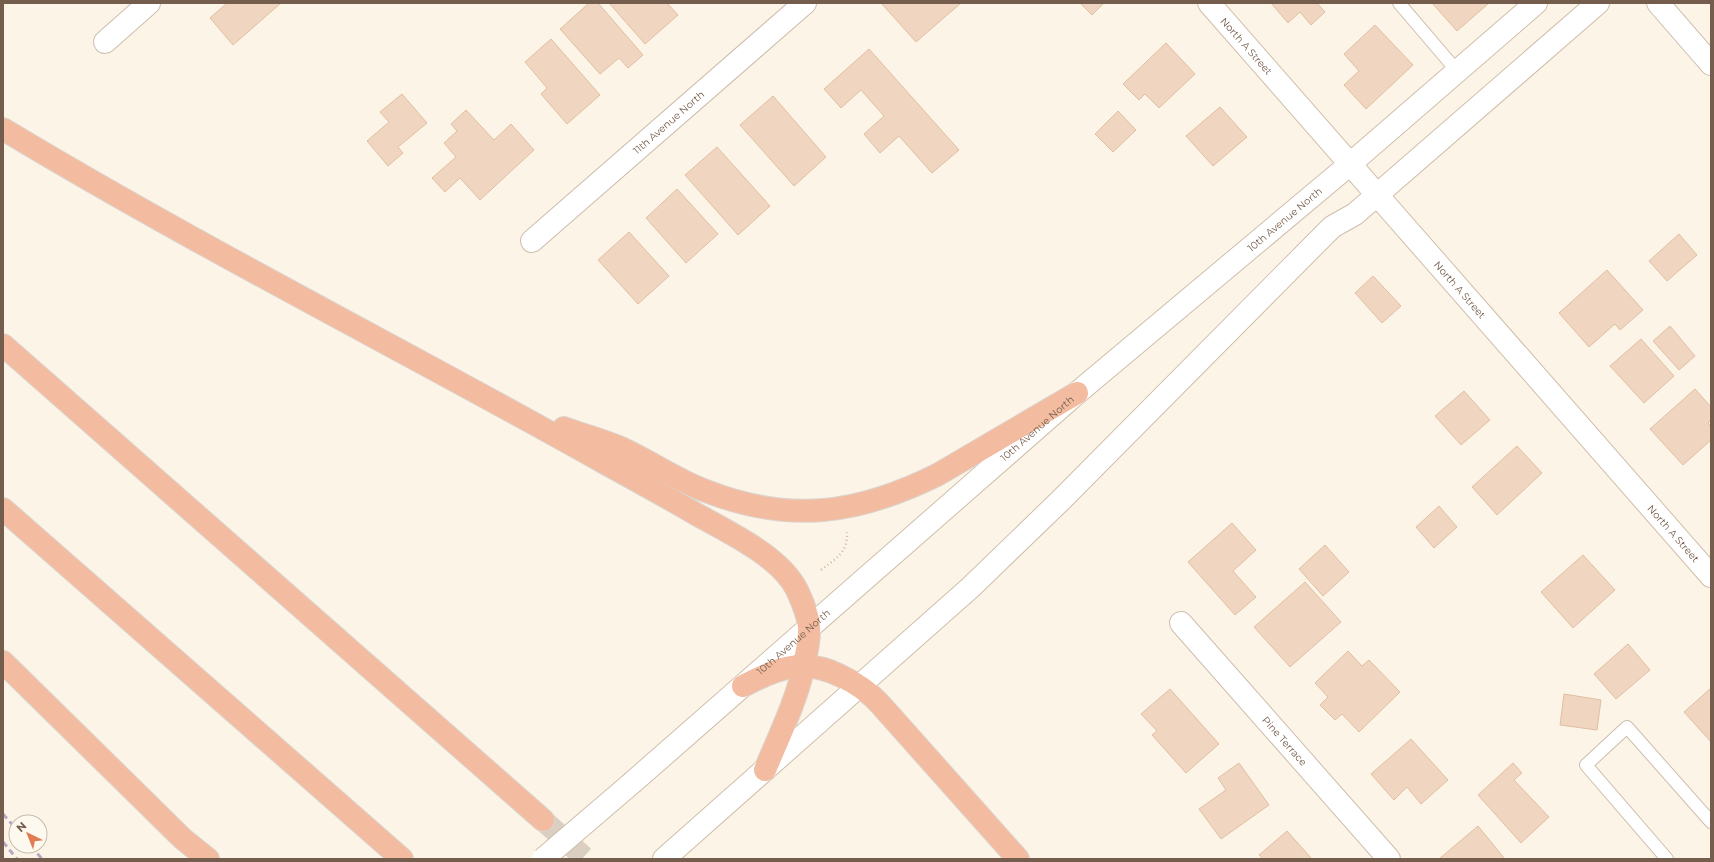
<svg xmlns="http://www.w3.org/2000/svg" width="1714" height="862" font-family="Montserrat,sans-serif">
  <style>
    .building { fill: #f0d6c0; stroke: #e2bea1 }
    .lines { fill: none; stroke-linecap: round; stroke-linejoin: round }
    .highway-tunnel { stroke: #dacfc0; stroke-width: 22; stroke-dasharray: 22 11; stroke-linecap: butt }
    .lane-casing { stroke: #cdbdae; stroke-width: 14 }
    .street-casing { stroke: #cdbdae; stroke-width: 24 }
    .secondary-casing { stroke: #d0beab; stroke-width: 24 }
    .highway-casing { stroke: #dbd5d0; stroke-width: 24 }
    .path { stroke: #d5baa3; stroke-width: 2.5; stroke-dasharray: 1 3; stroke-linecap: butt }
    .lane { stroke: #fff; stroke-width: 12 }
    .street { stroke: #fff; stroke-width: 22 }
    .secondary { stroke: #fff; stroke-width: 22 }
    .highway { stroke: #f3bca1; stroke-width: 22 }
    .rail { stroke: #b9a6c5; stroke-width: 3; stroke-dasharray: 6 4; stroke-linecap: butt }
    .secondary-bridge-casing { stroke: #d0beab; stroke-width: 24; stroke-linecap: butt }
    .secondary-bridge { stroke: #fff; stroke-width: 22 }
    .labels { text-anchor: middle; stroke-width: 3; stroke-linejoin: round; paint-order: stroke }
    .street-label { font-size: 10px; fill: #745d4c; stroke: #fef9ee }
  </style>
  <rect width="100%" height="100%" fill="#fcf5e7"/>
  <!-- building -->
  <g class="building">
    <polygon points="227,3 281,3 233,45 210,18"/>
    <polygon points="589,3 598,3 643,55 628,68 619,58 600,74 560,29"/>
    <polygon points="609,3 667,3 678,15 645,44"/>
    <polygon points="884,3 961,3 916,42 882,4"/>
    <polygon points="1080,3 1104,3 1092,15"/>
    <polygon points="1271,3 1317,3 1325,12 1311,25 1300,12 1288,23"/>
    <polygon points="1432,3 1489,3 1457,31"/>
    <polygon points="1375,25 1413,65 1366,109 1344,85 1359,71 1344,54"/>
    <polygon points="551,39 600,95 567,124 541,94 547,88 525,62"/>
    <polygon points="1166,43 1195,74 1159,108 1145,94 1139,100 1123,84"/>
    <polygon points="869,49 959,150 932,173 899,136 880,153 864,134 884,116 861,90 841,108 824,89"/>
    <polygon points="402,94 427,123 398,147 403,153 388,166 367,141 389,122 380,112"/>
    <polygon points="773,96 826,157 794,186 740,125"/>
    <polygon points="1220,107 1247,137 1213,166 1186,136"/>
    <polygon points="466,110 494,140 511,124 534,150 480,200 460,178 445,192 432,178 456,157 444,143 457,131 451,124"/>
    <polygon points="1118,111 1136,130 1113,152 1095,134"/>
    <polygon points="717,147 770,206 738,235 685,175"/>
    <polygon points="677,189 718,234 686,263 646,218"/>
    <polygon points="629,232 669,276 638,304 598,260"/>
    <polygon points="1679,234 1697,255 1667,281 1649,261"/>
    <polygon points="1607,270 1643,310 1620,330 1615,324 1589,347 1559,313"/>
    <polygon points="1373,276 1401,306 1382,323 1355,293"/>
    <polygon points="1670,326 1695,356 1679,370 1653,341"/>
    <polygon points="1641,339 1674,376 1644,403 1610,366"/>
    <polygon points="1695,389 1711,407 1711,420 1708,423 1711,426 1711,440 1683,465 1650,429"/>
    <polygon points="1464,391 1490,420 1461,445 1435,416"/>
    <polygon points="1517,446 1542,473 1497,515 1472,487"/>
    <polygon points="1439,506 1457,527 1434,548 1416,527"/>
    <polygon points="1232,523 1256,550 1233,571 1256,597 1235,615 1188,562"/>
    <polygon points="1325,545 1349,572 1323,596 1299,569"/>
    <polygon points="1583,555 1615,590 1573,628 1541,592"/>
    <polygon points="1305,582 1341,622 1290,667 1254,627"/>
    <polygon points="1628,644 1650,670 1616,699 1594,674"/>
    <polygon points="1348,651 1362,666 1369,660 1400,692 1359,732 1342,714 1335,720 1320,705 1328,697 1315,683"/>
    <polygon points="1711,688 1711,742 1684,712"/>
    <polygon points="1170,689 1219,744 1186,773 1152,735 1157,731 1141,714"/>
    <polygon points="1564,694 1601,700 1597,730 1560,725"/>
    <polygon points="1411,739 1448,780 1421,804 1407,787 1394,800 1371,774"/>
    <polygon points="1239,763 1269,805 1221,839 1199,809 1226,790 1218,778"/>
    <polygon points="1513,763 1522,773 1514,780 1549,817 1521,843 1478,795"/>
    <polygon points="1478,826 1505,859 1439,859"/>
    <polygon points="1287,831 1312,859 1263,859 1259,855"/>
  </g>
  <g class="lines">
    <!-- highway-tunnel -->
    <polyline class="highway-tunnel" points="543,820 586,859"/>
    <defs>
      <g id="lane">
        <polyline points="1399,3 1457,71"/>
        <polyline points="1667,859 1586,765 1627,727 1711,822"/>
      </g>
      <g id="street">
        <polyline points="1658,3 1711,64"/>
        <polyline points="105,42 149,3"/>
        <path id="s1" d="M532 241 805 3"/>
        <path id="s2" d="M1181 623 1389 859"/>
      </g>
      <g id="secondary">
        <path id="s3" d="M1209 3 1711 576"/>
        <path id="s4" d="M633 782 1077 393 1349 165 1536 3"/>
        <polyline points="664,859 971,587 1061,500 1332,227 1355,214 1598,3"/>
      </g>
      <g id="highway">
        <path d="M3 129C199 247 404 350 603 462 634 479 665 496 696 514 728 532 780 556 797 590 802 601 808 614 809 627 810 640 806 653 804 666 796 702 779 736 765 770"/>
        <polyline points="3,345 543,820"/>
        <path d="M564 428C583 435 603 440 621 448 650 461 676 480 706 491 790 524 858 514 937 475L1077 393"/>
        <polyline points="3,509 402,859"/>
        <polyline points="3,662 183,839 208,859"/>
        <path d="M743 686C777 668 804 657 841 676 856 683 869 692 880 704L1018 859"/>
      </g>
    </defs>
    <!-- lane casing -->
    <use href="#lane" class="lane-casing"/>
    <!-- street casing -->
    <use href="#street" class="street-casing"/>
    <!-- secondary casing -->
    <use href="#secondary" class="secondary-casing"/>
    <!-- highway casing -->
    <use href="#highway" class="highway-casing"/>
    <!-- path -->
    <path class="path" d="M821 570C836 558 848 553 847 532"/>
    <!-- lane -->
    <use href="#lane" class="lane"/>
    <!-- street -->
    <use href="#street" class="street"/>
    <!-- secondary -->
    <use href="#secondary" class="secondary"/>
    <!-- highway -->
    <use href="#highway" class="highway"/>
    <!-- rail -->
    <g class="rail">
      <polyline points="3,814 16,829"/>
      <polyline points="3,842 17,859"/>
      <polyline points="31,846 42,859"/>
    </g>
    <defs>
      <polyline id="secondary-bridge" points="543,859 633,782"/>
    </defs>
    <!-- secondary-bridge casing -->
    <use href="#secondary-bridge" class="secondary-bridge-casing"/>
    <!-- secondary-bridge -->
    <use href="#secondary-bridge" class="secondary-bridge"/>
  </g>
  <g class="labels">
    <!-- street labels -->
    <g class="street-label">
      <text dy="4" stroke="none"><textPath href="#s3" startOffset="57">North A Street</textPath></text>
      <text dy="4" stroke="none"><textPath href="#s1" startOffset="181">11th Avenue North</textPath></text>
      <text dy="4" stroke="none"><textPath href="#s4" startOffset="861">10th Avenue North</textPath></text>
      <text dy="4" stroke="none"><textPath href="#s3" startOffset="381">North A Street</textPath></text>
      <text dy="4" stroke="none"><textPath href="#s4" startOffset="537">10th Avenue North</textPath></text>
      <text dy="4" stroke="none"><textPath href="#s3" startOffset="705">North A Street</textPath></text>
      <text dy="4" stroke="none"><textPath href="#s4" startOffset="213">10th Avenue North</textPath></text>
      <text dy="4" stroke="none"><textPath href="#s2" startOffset="157">Pine Terrace</textPath></text>
    </g>
  </g>
  <!-- border -->
  <rect width="1714" height="862" fill="none" stroke="#745d4c" stroke-width="8"/>
  <!-- north arrow -->
  <g transform="translate(28 834) rotate(317)"><circle r="19" fill="#fef9ee" stroke="#c7bbad"/>
  <path d="M0-3L7 15L0 10L-7 15Z" fill="#e07b52"/>
  <text y="-6" font-size="11" font-weight="bold" text-anchor="middle" fill="#745d4c">N</text>
  </g>
</svg>
